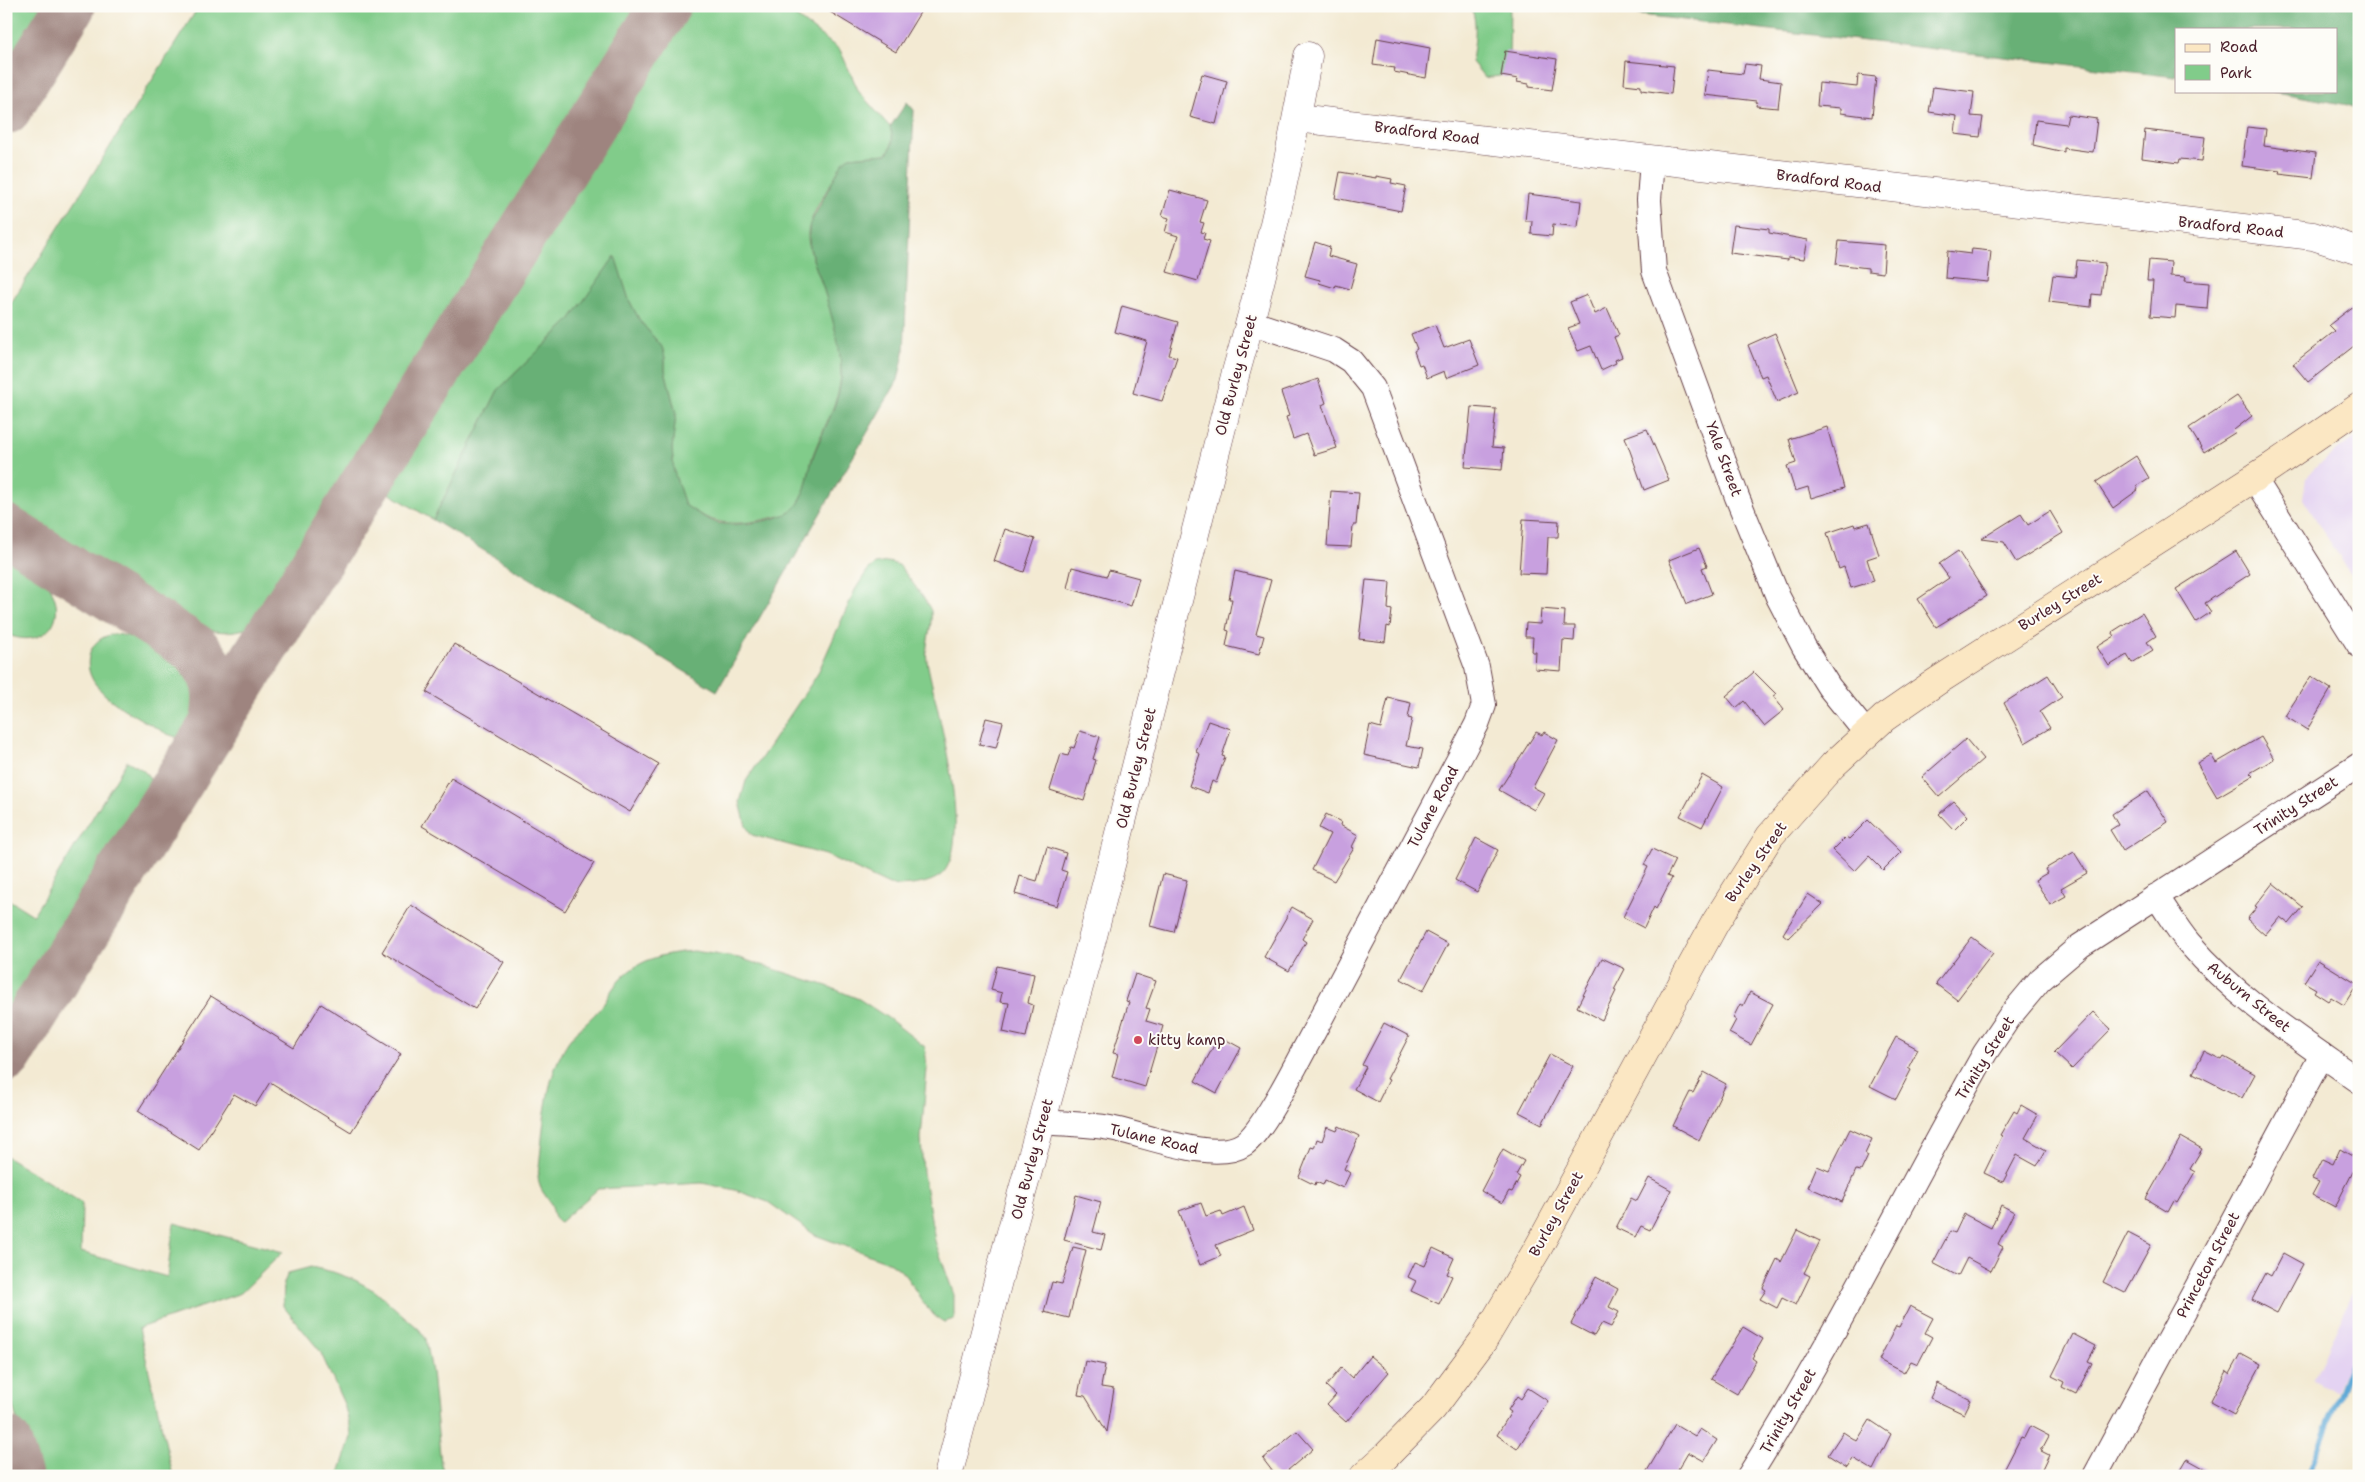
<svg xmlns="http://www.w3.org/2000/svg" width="2365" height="1482" font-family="'Shantell Sans',sans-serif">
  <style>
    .built { fill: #e4d3f2 }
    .green { fill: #81cc8a; stroke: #66765a }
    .forest { fill: #68b076; stroke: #596850 }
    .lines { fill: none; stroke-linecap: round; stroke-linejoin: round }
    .stream { stroke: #5fa9d7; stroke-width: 5.5 }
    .taxiway { stroke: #9e847f; stroke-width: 51 }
    .building { fill: #c8a0df }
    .minor-casing { stroke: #633d44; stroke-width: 26 }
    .tertiary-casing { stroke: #633d44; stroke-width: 29 }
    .secondary-casing { stroke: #633d44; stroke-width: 29 }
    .minor { stroke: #fff; stroke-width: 24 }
    .tertiary { stroke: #fff; stroke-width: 28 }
    .secondary { stroke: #fbe7c3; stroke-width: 28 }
    .poi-dot { fill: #d1495b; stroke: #fdfcf7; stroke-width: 2 }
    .labels { text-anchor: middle; stroke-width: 4; stroke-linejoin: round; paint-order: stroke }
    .street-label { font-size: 15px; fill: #4a1f2b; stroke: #fdfcf7 }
    .poi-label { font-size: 15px; fill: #4a1f2b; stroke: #fdfcf7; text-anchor: start }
  </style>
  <rect width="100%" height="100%" fill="#fdfcf7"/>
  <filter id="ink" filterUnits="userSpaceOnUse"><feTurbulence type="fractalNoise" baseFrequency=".02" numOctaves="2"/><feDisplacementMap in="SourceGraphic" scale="10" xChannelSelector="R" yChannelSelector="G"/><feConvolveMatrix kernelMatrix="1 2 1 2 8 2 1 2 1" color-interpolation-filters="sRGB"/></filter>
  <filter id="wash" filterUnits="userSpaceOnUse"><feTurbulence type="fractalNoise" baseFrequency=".0096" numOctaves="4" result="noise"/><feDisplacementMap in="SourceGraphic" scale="20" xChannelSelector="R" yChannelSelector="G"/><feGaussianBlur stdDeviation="1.12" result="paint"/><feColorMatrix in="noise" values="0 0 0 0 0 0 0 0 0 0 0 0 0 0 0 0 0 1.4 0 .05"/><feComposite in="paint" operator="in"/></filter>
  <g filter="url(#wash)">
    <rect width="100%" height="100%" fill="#f3ead3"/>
    <!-- built -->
    <g class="built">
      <polygon points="2359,434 2359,588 2303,499 2306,478 2317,466"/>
      <polygon points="2359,1279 2359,1364 2348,1365 2336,1392 2313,1380"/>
    </g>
    <!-- green -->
    <g class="green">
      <polygon points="6,6 52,6 6,80"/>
      <path d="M199 6H645L255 625C240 632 223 634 206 629L6 504V311Z"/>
      <path d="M688 6H781L794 15 840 50 859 92 890 127 893 137 891 148 887 154 849 157C837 174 810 212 808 233 807 249 817 269 822 284 830 310 841 342 841 369 842 399 823 427 813 455 808 471 807 496 795 508 789 515 779 516 771 518 736 526 715 527 685 505L674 472 672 449 676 414 665 370V358L662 347 640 321 629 300 615 257 570 320 498 390 433 520 387 492Z"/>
      <path d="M1470 6H1510L1509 65 1500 76 1485 78 1472 62C1474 44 1479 22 1470 6Z"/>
      <path d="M6 555C20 563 38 571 47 583 72 618 44 651 6 634Z"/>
      <path d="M888 562 899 565C905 573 930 605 931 611 933 627 924 645 927 661 935 706 975 836 943 873 932 885 903 887 889 885L826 855 752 835 746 826 740 802 746 781 817 675 855 590 867 571 875 564Z"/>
      <path d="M113 634C154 635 237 692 185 735L176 737 167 734C140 717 77 692 90 653 94 642 101 637 113 634Z"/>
      <path d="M127 761C142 769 152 773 152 792L6 1024V898L33 915Z"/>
      <path d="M694 951 739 958 827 986 859 999 888 1018 925 1047 927 1069 921 1138 923 1173 935 1241 954 1295V1319L944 1322C919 1310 915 1277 891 1263L815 1235 768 1202 735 1190 702 1183 598 1189 559 1223C553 1217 554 1211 551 1204 544 1192 539 1191 538 1175 544 1131 543 1080 568 1042 577 1029 592 1019 602 1006 607 1000 609 993 614 987 634 960 662 953 694 951Z"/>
      <polygon points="6,1156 82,1203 81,1252 167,1277 174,1223 283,1252 241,1293 139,1328 173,1476 35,1476 6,1385"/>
      <polygon points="311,1267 333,1272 355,1280 375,1291 419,1329 426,1339 432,1372 441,1464 445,1476 338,1476 351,1437 350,1426 344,1404 320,1351 283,1306 284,1283 288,1273"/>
    </g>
    <!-- forest -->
    <g class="forest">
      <polygon points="1599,6 2359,6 2359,110 2348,105 2270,91 2336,91 2336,29 2176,29 2176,77 1598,10"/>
      <path d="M907 102 914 110 904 353 898 380 717 691 433 520 498 390 570 320 615 256 629 300 640 321 662 347 665 358V370L676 414 672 449 674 472 685 505C694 511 704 518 715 522 731 528 784 521 795 508 807 495 808 471 814 454 824 427 843 398 841 368 840 342 831 314 824 290 817 268 805 246 810 224L842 163 849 157 887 154C894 145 893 137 890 127Z"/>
    </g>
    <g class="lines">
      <!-- stream -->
      <polyline class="stream" points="2308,1476 2359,1344"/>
      <!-- taxiway -->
      <g class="taxiway">
        <polyline points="6,109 70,6"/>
        <path d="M6 530 194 648C218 674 221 690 215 724"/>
        <polyline points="6,1057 665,6"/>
        <polyline points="6,1442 17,1476"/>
      </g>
    </g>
    <g id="blocks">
      <!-- building -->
      <g class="building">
        <polygon points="820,6 924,6 896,52"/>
        <polygon points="1377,38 1430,48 1426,78 1394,72 1395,68 1373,65"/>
        <polygon points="1505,51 1557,59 1552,90 1529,87 1529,84 1517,82 1518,79 1501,76"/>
        <polygon points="1626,61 1674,66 1671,94 1641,90 1641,86 1624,84"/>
        <polygon points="1745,64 1761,66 1759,79 1781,82 1778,108 1756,106 1757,101 1705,95 1708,70 1743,74"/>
        <polygon points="1202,74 1227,81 1216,124 1190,117"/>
        <polygon points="1858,75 1876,77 1872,117 1841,113 1841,108 1817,106 1819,83 1857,87"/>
        <polygon points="1933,87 1974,92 1971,116 1983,117 1980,137 1955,134 1957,116 1929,112"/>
        <polygon points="2068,115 2097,119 2093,152 2064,148 2064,152 2033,145 2036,120 2066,124"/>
        <polygon points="2247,127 2266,129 2264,146 2316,153 2313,178 2279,174 2280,171 2242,166"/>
        <polygon points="2145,130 2205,137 2202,161 2180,159 2179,163 2142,158"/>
        <polygon points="1340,172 1376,178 1376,176 1392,179 1391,183 1406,186 1401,211 1335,198"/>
        <polygon points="1170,190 1207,200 1200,222 1204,223 1201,232 1205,233 1203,239 1210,241 1198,281 1167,272 1178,236 1165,232 1169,218 1162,216"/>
        <polygon points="1528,194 1581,201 1578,227 1553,224 1552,236 1531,234 1532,221 1525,221"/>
        <polygon points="1734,225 1769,229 1769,233 1808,240 1804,259 1788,257 1788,260 1730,253"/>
        <polygon points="1839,241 1885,245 1883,273 1868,271 1868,268 1836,264"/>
        <polygon points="1315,242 1330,247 1328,256 1357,264 1350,289 1336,285 1335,288 1319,283 1320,280 1305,276"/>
        <polygon points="1972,249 1991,251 1988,282 1945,278 1947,251 1971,254"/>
        <polygon points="2077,260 2105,263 2101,295 2092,294 2091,307 2049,302 2053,275 2075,277"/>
        <polygon points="2149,260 2171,262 2170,276 2186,277 2185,281 2209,283 2207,309 2176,306 2175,318 2150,316 2153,281 2147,281"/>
        <polygon points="1587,295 1595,314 1607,308 1619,335 1614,337 1622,357 1615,360 1616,363 1601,370 1591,346 1578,351 1568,328 1579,324 1570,302"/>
        <polygon points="2359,302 2359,342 2308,382 2293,364 2335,331 2329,325"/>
        <polygon points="1122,306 1178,322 1169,355 1177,357 1162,401 1133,393 1147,341 1115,332"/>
        <polygon points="1435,325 1444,348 1469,339 1479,365 1446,378 1444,371 1427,378 1422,364 1419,365 1414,351 1417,349 1411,334"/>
        <polygon points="1775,333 1799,392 1777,402 1766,375 1761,377 1748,345"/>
        <polygon points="1318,379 1326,403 1322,405 1337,448 1314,455 1306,434 1293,439 1286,417 1289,416 1281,392"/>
        <polygon points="2237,396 2252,416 2234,430 2236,432 2204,452 2189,428"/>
        <polygon points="1471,407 1496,409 1492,447 1504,448 1502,470 1465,467"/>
        <polygon points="1827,427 1844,488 1811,498 1808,487 1795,491 1787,466 1796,463 1789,439"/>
        <polygon points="1647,429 1669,480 1644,490 1625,437"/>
        <polygon points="2136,456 2149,478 2136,486 2138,490 2113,508 2096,482"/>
        <polygon points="1331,491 1359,493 1356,525 1353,525 1351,547 1327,546"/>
        <polygon points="2050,511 2063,533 2016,562 2004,542 1981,539 2021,514 2028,525"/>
        <polygon points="1523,519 1559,521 1558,537 1548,537 1546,574 1519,573"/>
        <polygon points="1869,523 1879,555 1867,559 1874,581 1851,588 1844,567 1839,569 1827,533 1854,524 1855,527"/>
        <polygon points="1005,529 1035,539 1024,572 994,561"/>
        <polygon points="1699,548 1707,566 1702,568 1712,594 1687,604 1669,560"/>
        <polygon points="1958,551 1987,596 1936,627 1918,599 1949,578 1939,564"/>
        <polygon points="2236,551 2250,574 2205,603 2211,612 2196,622 2176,589"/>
        <polygon points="1072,567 1107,576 1109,570 1139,578 1131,606 1067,588"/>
        <polygon points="1235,571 1271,580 1256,634 1264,636 1259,654 1226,646 1229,631 1226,630 1232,599 1229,599"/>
        <polygon points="1366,580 1390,582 1388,609 1392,610 1390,627 1387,626 1385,642 1359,639"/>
        <polygon points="1541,609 1565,611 1564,626 1575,626 1574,641 1563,640 1561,671 1535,669 1536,652 1532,652 1533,637 1525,637 1526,623 1540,624"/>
        <polygon points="2142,613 2156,636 2147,642 2153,650 2132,663 2127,655 2109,666 2097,647 2115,636 2112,632"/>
        <polygon points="454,644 659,764 630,812 426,692"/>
        <polygon points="1754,672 1776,694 1773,696 1784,710 1764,726 1744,701 1736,708 1726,696"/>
        <polygon points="2048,675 2062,697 2040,712 2050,728 2025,743 2004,703"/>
        <polygon points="2311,676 2331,689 2307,730 2285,716"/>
        <polygon points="1388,698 1411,703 1408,718 1412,719 1406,746 1423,749 1419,767 1364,755 1370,725 1381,728"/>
        <polygon points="986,718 1003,722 996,748 979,744"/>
        <polygon points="1208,721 1231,729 1222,756 1225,757 1216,783 1212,781 1208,793 1189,786 1200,754 1196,752"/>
        <polygon points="1080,731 1100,737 1093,759 1096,760 1084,801 1050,790 1061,754 1068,756 1071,747 1074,748"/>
        <polygon points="1536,732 1542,735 1544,732 1558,740 1533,787 1544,793 1534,810 1499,790"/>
        <polygon points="2261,737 2274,759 2250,773 2253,776 2217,797 2197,763 2211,755 2216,763"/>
        <polygon points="1966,739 1983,759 1939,797 1922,777"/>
        <polygon points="1702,775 1723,787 1702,827 1680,816"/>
        <polygon points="451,778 594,863 565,911 422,826"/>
        <polygon points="2148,791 2168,822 2123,851 2110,830 2118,825 2112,814"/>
        <polygon points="1954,801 1968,816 1954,830 1939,814"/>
        <polygon points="1326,814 1341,822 1340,825 1358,835 1352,847 1354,848 1334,881 1312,870 1330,834 1319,828"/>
        <polygon points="1868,820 1901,852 1883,870 1869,856 1855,871 1833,850 1846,837 1849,839"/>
        <polygon points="1476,838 1498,850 1477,892 1455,880"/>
        <polygon points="1047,847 1066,853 1061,870 1067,872 1057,906 1015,894 1020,876 1037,881"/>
        <polygon points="1652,849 1675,860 1667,876 1672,878 1656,909 1654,907 1644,928 1623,917 1648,867 1644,865"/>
        <polygon points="2074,852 2087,873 2061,888 2066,896 2050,905 2035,880 2047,873 2045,869"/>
        <polygon points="1163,874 1187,880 1174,932 1150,926"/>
        <polygon points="2273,883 2303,907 2289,924 2280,917 2265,935 2247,919 2257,907 2255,906"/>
        <polygon points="1808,894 1823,904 1788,938 1783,934"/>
        <polygon points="411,905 504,962 475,1009 382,952"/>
        <polygon points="1292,907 1313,919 1302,939 1306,942 1289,971 1264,957"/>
        <polygon points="1426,932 1448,944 1423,991 1401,979"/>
        <polygon points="1972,937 1993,953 1957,1000 1936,984"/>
        <polygon points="1602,958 1625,969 1614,990 1616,991 1602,1020 1577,1007"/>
        <polygon points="2318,960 2357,984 2344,1005 2331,997 2328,1001 2314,992 2316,989 2304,982"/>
        <polygon points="997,966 1034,974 1028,1003 1033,1005 1026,1037 1003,1032 1009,1003 1000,1002 1002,993 991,990"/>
        <polygon points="1135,974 1156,981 1146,1008 1150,1009 1146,1021 1163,1026 1145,1087 1112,1077 1118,1054 1113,1053 1129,1002 1126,1001"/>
        <polygon points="1750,992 1773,1004 1751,1045 1729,1033 1736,1020 1733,1018 1740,1004 1743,1006"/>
        <polygon points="211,996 294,1048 321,1004 401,1054 351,1132 270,1082 255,1106 234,1094 199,1150 138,1111"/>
        <polygon points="2093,1012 2111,1029 2072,1069 2054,1052"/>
        <polygon points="1384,1023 1409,1036 1387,1079 1389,1080 1378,1102 1354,1089 1366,1067 1362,1065"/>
        <polygon points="1219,1036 1241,1048 1217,1093 1195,1081"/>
        <polygon points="1896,1037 1918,1049 1908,1068 1911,1070 1896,1099 1870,1086"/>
        <polygon points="2204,1051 2222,1060 2224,1057 2255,1074 2242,1098 2193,1073"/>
        <polygon points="1550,1054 1573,1066 1542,1124 1519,1112"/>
        <polygon points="1704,1072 1726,1084 1699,1140 1673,1126 1690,1092 1693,1093"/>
        <polygon points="2021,1105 2038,1115 2025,1138 2046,1150 2037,1166 2017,1155 2003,1182 1984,1173 2002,1136 2000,1135 2014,1111 2017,1113"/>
        <polygon points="1339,1126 1359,1136 1344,1169 1350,1173 1343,1188 1325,1180 1323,1185 1316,1182 1315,1185 1299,1177 1311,1147 1314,1148 1317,1139 1322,1141 1327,1127 1337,1131"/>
        <polygon points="1850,1129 1872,1139 1865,1154 1868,1156 1861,1171 1856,1170 1842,1202 1808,1187 1817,1166 1829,1171"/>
        <polygon points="2181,1137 2202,1149 2190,1169 2195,1172 2177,1203 2174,1201 2168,1212 2146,1199"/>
        <polygon points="1503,1149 1524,1161 1516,1175 1520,1177 1512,1192 1509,1191 1502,1203 1481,1191"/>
        <polygon points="2340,1149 2359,1160 2335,1207 2312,1195 2319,1182 2312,1179 2322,1159 2333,1164"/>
        <polygon points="1649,1178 1671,1190 1650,1230 1641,1226 1635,1237 1616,1228 1631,1198 1637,1201"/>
        <polygon points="1076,1195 1101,1202 1093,1232 1105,1235 1101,1250 1064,1240"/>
        <polygon points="1201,1203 1206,1216 1221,1211 1223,1216 1244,1207 1253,1230 1216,1245 1221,1256 1200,1265 1179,1211"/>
        <polygon points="2001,1205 2014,1212 1998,1244 2003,1247 1991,1271 1967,1258 1958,1276 1933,1263 1950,1231 1955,1233 1964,1214 1991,1228"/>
        <polygon points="1797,1230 1820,1241 1804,1273 1810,1276 1796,1305 1782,1298 1777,1308 1760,1299 1766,1290 1763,1288 1777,1259 1781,1262"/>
        <polygon points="2128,1233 2151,1245 2125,1293 2103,1282"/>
        <polygon points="1073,1247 1086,1250 1069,1318 1044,1312 1052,1282 1062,1284"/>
        <polygon points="1433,1248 1454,1258 1447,1274 1452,1276 1439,1304 1411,1291 1416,1281 1408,1277 1415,1262 1425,1266"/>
        <polygon points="2283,1253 2303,1264 2277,1313 2252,1300 2266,1273 2271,1276"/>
        <polygon points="1596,1277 1618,1289 1609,1307 1619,1312 1611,1327 1602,1323 1594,1336 1571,1324"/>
        <polygon points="1910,1306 1933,1318 1925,1333 1932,1337 1918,1364 1911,1361 1904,1373 1879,1360 1896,1326 1899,1327"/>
        <polygon points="1743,1327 1763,1339 1752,1358 1756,1361 1737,1394 1711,1379"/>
        <polygon points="2073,1334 2096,1346 2088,1361 2092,1363 2076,1394 2062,1387 2064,1382 2052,1376"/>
        <polygon points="2241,1354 2261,1365 2234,1415 2210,1402 2226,1371 2230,1374"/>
        <polygon points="1370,1356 1389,1372 1346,1422 1327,1405 1336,1395 1326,1386 1341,1368 1352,1378"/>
        <polygon points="1085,1361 1105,1365 1101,1387 1114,1389 1107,1432 1085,1396 1078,1395"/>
        <polygon points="1937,1383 1971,1400 1964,1414 1930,1398"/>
        <polygon points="1528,1388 1548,1401 1517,1449 1497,1435 1511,1412 1508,1410 1517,1396 1521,1399"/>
        <polygon points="1870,1420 1891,1434 1873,1470 1853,1458 1847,1467 1828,1455 1843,1432 1857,1441"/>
        <polygon points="1675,1424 1695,1436 1700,1429 1717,1440 1704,1461 1688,1452 1674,1476 1644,1476"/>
        <polygon points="2030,1426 2049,1436 2041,1451 2049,1455 2039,1476 2001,1476 2021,1437 2024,1438"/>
        <polygon points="1297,1431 1313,1449 1281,1476 1276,1476 1263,1459"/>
        <polygon points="2187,1459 2218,1476 2177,1476"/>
      </g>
    </g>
  </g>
  <g filter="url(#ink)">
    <use href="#blocks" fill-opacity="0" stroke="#633d44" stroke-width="1"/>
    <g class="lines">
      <defs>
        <g id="minor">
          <polyline points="1652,160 1649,200 1654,271 1737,497 1778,597 1804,647 1829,687 1867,734"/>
          <polyline points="2254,478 2359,645"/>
          <path d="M2156 896C2167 911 2177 929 2189 943 2236 998 2300 1039 2359 1081"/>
          <path d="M1042 1122C1065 1124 1088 1124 1110 1128 1144 1134 1215 1164 1244 1144 1261 1132 1285 1085 1296 1065L1460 757 1477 724 1484 705 1477 667 1373 388 1351 361 1334 350 1250 322"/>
          <path d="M1749 1476C1835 1339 1905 1194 1985 1053L2010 1016 2040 980 2080 946 2359 765"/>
          <polyline points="2095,1476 2322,1055"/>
        </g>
        <g id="tertiary">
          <polyline points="1297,118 2313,236 2359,251"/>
          <path d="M948 1476 1002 1265 1093 936 1236 372C1266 268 1289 163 1308 56"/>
        </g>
        <polyline id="secondary" points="1364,1476 1385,1457 1433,1408 1483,1341 1538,1248 1715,923 1770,836 1833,765 1884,718 1936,682 2271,467 2359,407"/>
      </defs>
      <!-- minor casing -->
      <use href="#minor" class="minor-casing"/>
      <!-- tertiary casing -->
      <use href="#tertiary" class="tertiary-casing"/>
      <!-- secondary casing -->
      <use href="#secondary" class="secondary-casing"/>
      <!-- minor -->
      <use href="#minor" class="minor"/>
      <!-- tertiary -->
      <use href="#tertiary" class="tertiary"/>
      <!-- secondary -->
      <use href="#secondary" class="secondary"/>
    </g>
  </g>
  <!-- markers -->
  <circle class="poi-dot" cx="1138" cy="1040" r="5"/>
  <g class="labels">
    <!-- street labels -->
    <g class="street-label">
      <text transform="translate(1427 133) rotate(7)" y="5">Bradford Road</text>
      <text transform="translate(1829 181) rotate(7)" y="5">Bradford Road</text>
      <text transform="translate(2231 227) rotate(6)" y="5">Bradford Road</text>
      <text transform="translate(1236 375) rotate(-75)" y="5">Old Burley Street</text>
      <text transform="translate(1724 459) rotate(70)" y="5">Yale Street</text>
      <text transform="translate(2060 602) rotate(-32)" y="5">Burley Street</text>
      <text transform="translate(1136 768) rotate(-76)" y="5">Old Burley Street</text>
      <text transform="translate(2296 806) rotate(-33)" y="5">Trinity Street</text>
      <text transform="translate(1433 807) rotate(-62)" y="5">Tulane Road</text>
      <text transform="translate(1756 862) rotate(-55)" y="5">Burley Street</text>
      <text transform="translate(2249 997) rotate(39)" y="5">Auburn Street</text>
      <text transform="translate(1985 1058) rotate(-58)" y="5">Trinity Street</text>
      <text transform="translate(1154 1139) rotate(13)" y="5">Tulane Road</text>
      <text transform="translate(1032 1159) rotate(-75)" y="5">Old Burley Street</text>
      <text transform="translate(1556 1214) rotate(-61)" y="5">Burley Street</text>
      <text transform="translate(2208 1265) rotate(-62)" y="5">Princeton Street</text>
      <text transform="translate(1788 1411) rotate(-60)" y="5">Trinity Street</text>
    </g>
    <!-- poi labels -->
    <g class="poi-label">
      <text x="1148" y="1045">kitty kamp</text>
    </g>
  </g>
  <!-- margin -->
  <rect width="2365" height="1482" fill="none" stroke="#fdfcf7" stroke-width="25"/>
  <!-- legend -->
  <rect x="2175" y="28" width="162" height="65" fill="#fdfcf7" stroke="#b5a4a5"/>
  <rect x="2185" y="44" width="25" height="8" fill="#fbe7c3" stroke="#b5a4a5"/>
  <text x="2220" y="52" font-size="15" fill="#4a1f2b">Road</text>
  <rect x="2185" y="65" width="25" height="15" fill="#81cc8a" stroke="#b5a4a5"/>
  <text x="2220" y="78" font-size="15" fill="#4a1f2b">Park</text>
</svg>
